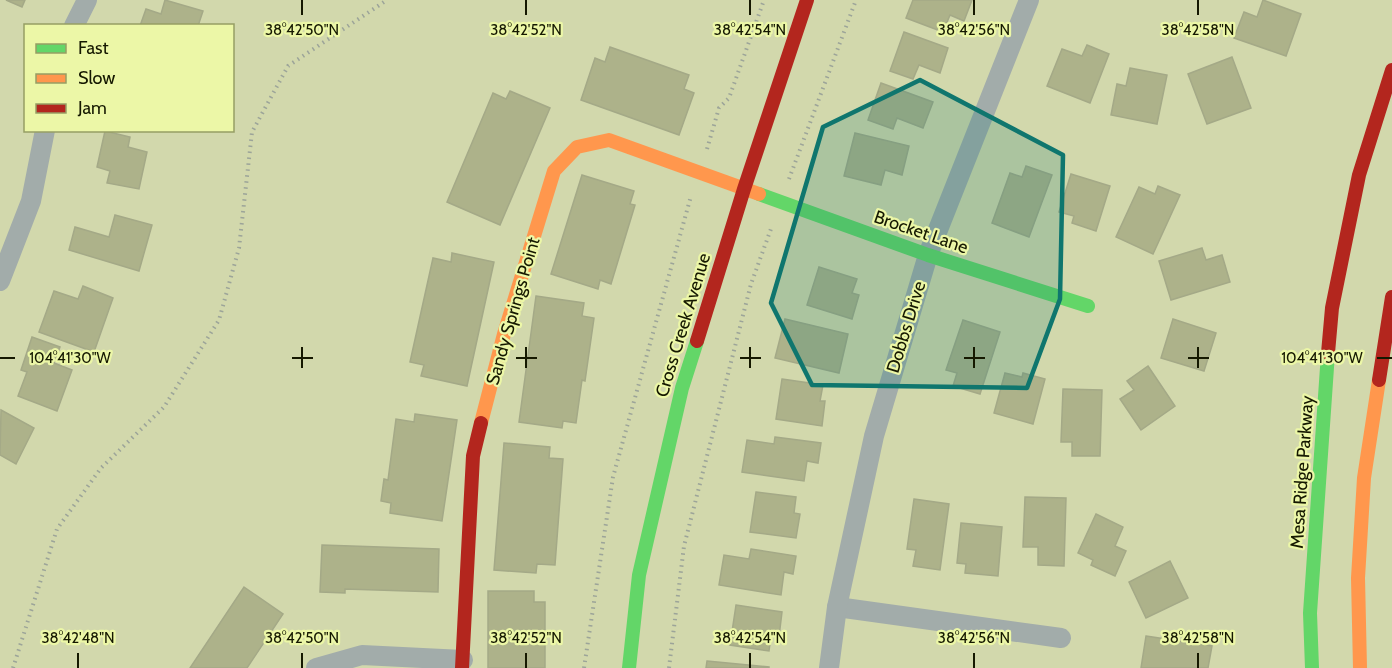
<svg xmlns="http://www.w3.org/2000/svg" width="1392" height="668" font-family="Cabin,sans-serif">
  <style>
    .building { fill: #adb28a; stroke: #a4a987; stroke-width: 1.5 }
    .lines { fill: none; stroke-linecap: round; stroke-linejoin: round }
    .path { stroke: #9ca499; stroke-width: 4; stroke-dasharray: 1.5 4.5; stroke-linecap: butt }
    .street { stroke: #a2acaa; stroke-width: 20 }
    .fast { stroke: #63d668; stroke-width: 14 }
    .slow { stroke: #ff974d; stroke-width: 14 }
    .jam { stroke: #b3261e; stroke-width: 14 }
    .marked { fill: #0f766e; fill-opacity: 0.2; stroke: #0f766e; stroke-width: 4.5; stroke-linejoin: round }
    .ticks { fill: none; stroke: #151800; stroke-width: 2 }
    .labels { text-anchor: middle; stroke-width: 4.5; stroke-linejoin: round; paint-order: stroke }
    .street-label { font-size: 18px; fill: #151800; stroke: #ecf7a7 }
    .ticks-label { font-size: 15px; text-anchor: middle; fill: #151800; stroke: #ecf7a7; stroke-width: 4.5; stroke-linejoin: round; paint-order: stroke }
  </style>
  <rect width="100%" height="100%" fill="#d2d8ac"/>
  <!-- building -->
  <g class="building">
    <polygon points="6,0 25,0 22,7"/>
    <polygon points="165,0 203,11 198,26 140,26 146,9 161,14"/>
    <polygon points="913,0 972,0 964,21 950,15 943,32 906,18"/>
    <polygon points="1263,0 1301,14 1286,56 1234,38 1244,12 1257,17"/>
    <polygon points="904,32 948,48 940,73 919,65 913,79 890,71"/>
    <polygon points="1087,45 1109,54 1090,103 1047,86 1062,49 1082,56"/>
    <polygon points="610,47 689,75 684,89 694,93 679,135 581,100 595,58 605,62"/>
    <polygon points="1232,57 1251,108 1207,124 1188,74"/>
    <polygon points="1130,68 1167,75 1157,124 1111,115 1117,84 1126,86"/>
    <polygon points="881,83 933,102 923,128 897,118 893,129 868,120"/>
    <polygon points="510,91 550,108 500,225 447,202 493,93 506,99"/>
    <polygon points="105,131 130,137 128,147 147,152 139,189 107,183 110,171 97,167"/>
    <polygon points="855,133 909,146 902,175 885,170 881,185 844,176"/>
    <polygon points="1026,166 1052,175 1029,237 992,223 1010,173 1022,177"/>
    <polygon points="1071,174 1110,186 1096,231 1072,223 1074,216 1059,212"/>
    <polygon points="582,175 634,191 630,204 635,205 611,284 600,280 598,289 551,274"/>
    <polygon points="1158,186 1180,195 1153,254 1116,237 1139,187 1155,194"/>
    <polygon points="115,215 152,225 139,271 69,250 75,227 109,237"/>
    <polygon points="1202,248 1206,260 1222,255 1230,282 1171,300 1159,261"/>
    <polygon points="452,253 494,262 467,386 421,376 424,365 410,362 433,258 451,262"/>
    <polygon points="819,267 857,279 852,293 859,295 852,319 807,305"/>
    <polygon points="83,286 113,298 94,352 39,332 54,291 78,299"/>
    <polygon points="536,296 584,303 582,316 594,318 585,381 582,380 576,423 563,421 562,428 519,422"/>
    <polygon points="785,319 848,334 839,373 775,358"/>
    <polygon points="1173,319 1216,333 1204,371 1161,358"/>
    <polygon points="963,320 1000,332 980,394 953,386 957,373 946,370"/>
    <polygon points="32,337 60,347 54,363 72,370 57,411 18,396 27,372 21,370"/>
    <polygon points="1148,366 1175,406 1141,430 1120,399 1134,390 1127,381"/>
    <polygon points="1005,373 1022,377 1023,373 1045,379 1033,424 994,413"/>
    <polygon points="782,379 823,385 820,401 825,401 822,426 776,419"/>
    <polygon points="1063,389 1102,390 1100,456 1072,456 1072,442 1061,442"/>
    <polygon points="1,410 34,428 16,464 0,455"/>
    <polygon points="415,414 457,420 442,521 390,513 391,503 381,501 384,479 388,480 396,419 414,422"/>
    <polygon points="775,437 821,443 818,463 807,461 804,481 742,472 747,440 774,444"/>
    <polygon points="504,443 550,447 549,458 563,459 555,565 537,564 536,573 494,570"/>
    <polygon points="756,492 796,497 794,513 800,514 796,538 750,532"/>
    <polygon points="1025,497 1066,498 1064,566 1038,565 1038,547 1023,547"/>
    <polygon points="914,499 949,504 940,570 913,566 916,550 907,549"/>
    <polygon points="1096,514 1123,527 1115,546 1126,551 1115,576 1091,565 1093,560 1078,553"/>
    <polygon points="961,523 1002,527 998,576 965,573 966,564 957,563"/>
    <polygon points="322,545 439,549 438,592 345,589 345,593 320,592"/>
    <polygon points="751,549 796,556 793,574 784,572 781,595 719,585 724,555 749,559"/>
    <polygon points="1170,561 1188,598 1146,618 1129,582"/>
    <polygon points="244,587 283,614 247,668 190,668"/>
    <polygon points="488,591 534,591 534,602 545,602 545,668 488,668"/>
    <polygon points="736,605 782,612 779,637 771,636 769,651 730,645"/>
    <polygon points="1146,636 1212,646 1208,668 1141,668"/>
    <polygon points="707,661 769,667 769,668 706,668"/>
  </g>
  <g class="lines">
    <!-- path -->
    <g class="path">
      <polyline points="707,149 719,108 729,98 764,0"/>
      <polyline points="789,179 856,0"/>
      <polyline points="13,668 57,529 101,468 164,407 219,320 239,248 252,132 288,66 387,0"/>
      <polyline points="584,668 613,477 691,196"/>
      <polyline points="669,668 684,546 751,284 772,226"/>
    </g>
    <!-- street -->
    <g class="street">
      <polyline points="74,26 87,0"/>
      <polyline points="0,281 31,201 45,130"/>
      <polyline points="837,607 1061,638"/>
      <polyline points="316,668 362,655 463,660"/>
      <polyline points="829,668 837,607 874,436 928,255 1029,0"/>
    </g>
    <!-- fast -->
    <g class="fast">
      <polyline points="759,194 928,255 1088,306"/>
      <polyline points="629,668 639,575 682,388 697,341"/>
      <polyline points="1312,668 1310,613 1328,353"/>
    </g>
    <!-- slow -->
    <g class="slow">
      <polyline points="481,423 504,334 554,171 577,147 609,140 759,194"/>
      <polyline points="1360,668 1358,578 1364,478 1379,380"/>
    </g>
    <!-- jam -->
    <g class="jam">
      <polyline points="697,341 744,189 807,0"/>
      <polyline points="1328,353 1332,308 1359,175 1392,70"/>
      <polyline points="1379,380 1392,297"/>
      <polyline points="462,668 473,456 481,423"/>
    </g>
  </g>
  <!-- marked area -->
  <path class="marked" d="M920 80 1063 155 1060 299 1027 388 812 385 771 303 823 127Z"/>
  <!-- ticks -->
  <path class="ticks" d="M302 0V15M526 0V15M750 0V15M974 0V15M1198 0V15M302 347V368M526 347V368M750 347V368M974 347V368M1198 347V368M0 358H15M292 358H313M516 358H537M740 358H761M964 358H985M1188 358H1209M1377 358H1392M78 653V668M302 653V668M526 653V668M750 653V668M974 653V668M1198 653V668"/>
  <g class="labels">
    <!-- street labels -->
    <g class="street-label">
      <text transform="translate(921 232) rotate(19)" y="6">Brocket Lane</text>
      <text transform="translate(513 311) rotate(-74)" y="6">Sandy Springs Point</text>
      <text transform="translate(683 325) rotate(-73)" y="6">Cross Creek Avenue</text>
      <text transform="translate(906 327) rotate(-73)" y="6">Dobbs Drive</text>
      <text transform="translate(1302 472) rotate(-86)" y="6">Mesa Ridge Parkway</text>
    </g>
  </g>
  <g class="ticks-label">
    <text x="302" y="35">38°42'50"N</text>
    <text x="526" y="35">38°42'52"N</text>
    <text x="750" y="35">38°42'54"N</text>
    <text x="974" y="35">38°42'56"N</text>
    <text x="1198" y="35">38°42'58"N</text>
    <text x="1322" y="363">104°41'30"W</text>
    <text x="70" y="363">104°41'30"W</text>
    <text x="78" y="643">38°42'48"N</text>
    <text x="302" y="643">38°42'50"N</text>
    <text x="526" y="643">38°42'52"N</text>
    <text x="750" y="643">38°42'54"N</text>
    <text x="974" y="643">38°42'56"N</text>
    <text x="1198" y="643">38°42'58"N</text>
  </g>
  <!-- legend -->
  <rect x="24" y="24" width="210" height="108" fill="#ecf7a7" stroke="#969e64" stroke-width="1.5"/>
  <rect x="36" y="44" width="30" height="9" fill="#63d668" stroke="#969e64" stroke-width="1.5"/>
  <text x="78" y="54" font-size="18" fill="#151800">Fast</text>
  <rect x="36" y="74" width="30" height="9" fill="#ff974d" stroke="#969e64" stroke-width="1.5"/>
  <text x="78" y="84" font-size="18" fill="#151800">Slow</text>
  <rect x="36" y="104" width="30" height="9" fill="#b3261e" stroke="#969e64" stroke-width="1.5"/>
  <text x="78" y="114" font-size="18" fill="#151800">Jam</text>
</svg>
